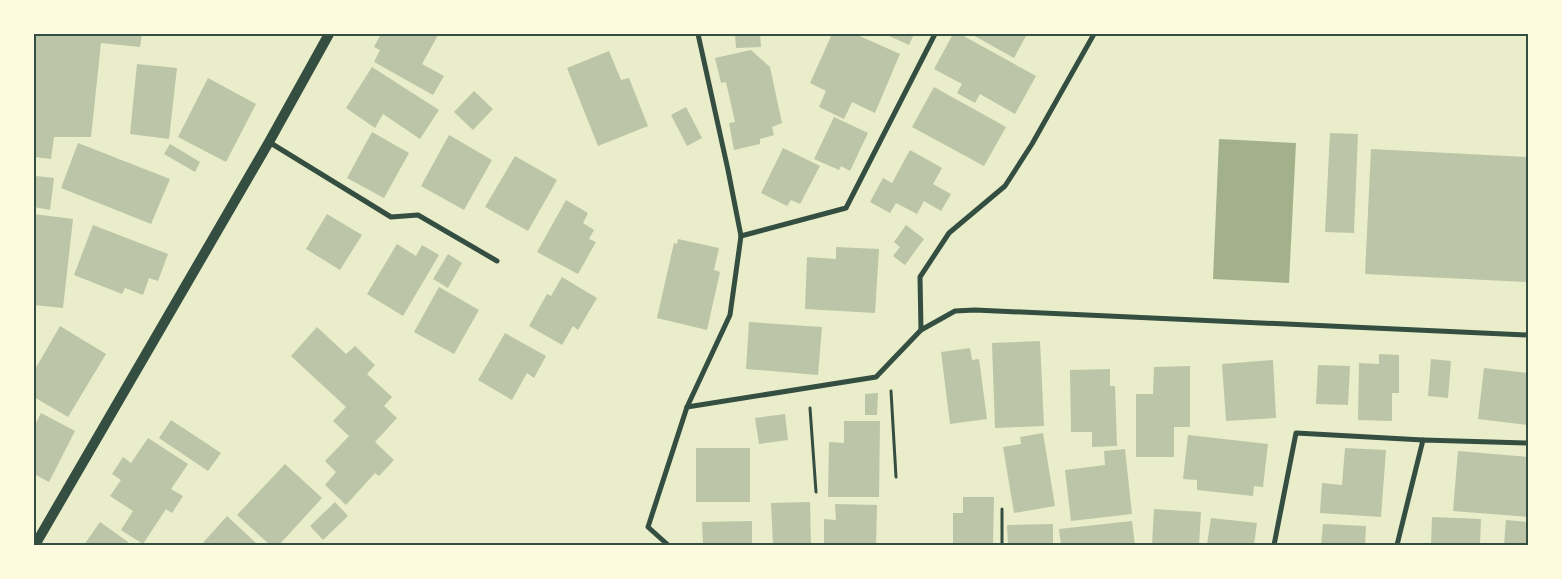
<svg xmlns="http://www.w3.org/2000/svg" width="1562" height="579" font-family="'Source Serif 4',serif">
  <style>
    .water { fill: #a3b18a }
    .building { fill: #bcc5a7 }
    .lines { fill: none; stroke-linecap: round; stroke-linejoin: round }
    .path { stroke: #344e41; stroke-width: 3 }
    .minor { stroke: #344e41; stroke-width: 5 }
    .secondary { stroke: #344e41; stroke-width: 10 }
    .neatline { fill: none; stroke: #344e41; stroke-width: 2 }
  </style>
  <rect width="100%" height="100%" fill="#e9edc9"/>
  <!-- water -->
  <polygon class="water" points="1219,139 1296,143 1289,283 1213,279"/>
  <!-- building -->
  <g class="building">
    <polygon points="34,34 142,34 140,47 101,43 91,137 54,137 51,159 34,157"/>
    <polygon points="381,34 438,35 422,64 444,76 433,95 374,62 380,50 374,47"/>
    <polygon points="735,34 760,34 761,47 736,48"/>
    <polygon points="832,34 855,34 900,54 875,113 852,102 844,119 819,107 826,91 810,83"/>
    <polygon points="885,34 914,34 909,45"/>
    <polygon points="953,34 960,34 1036,76 1015,114 980,94 975,103 957,93 962,84 934,69"/>
    <polygon points="971,34 1027,34 1014,58"/>
    <polygon points="751,50 770,67 782,123 772,127 774,135 760,139 760,144 734,150 729,123 735,122 726,82 721,83 715,58"/>
    <polygon points="609,51 621,80 629,78 648,126 598,146 567,68"/>
    <polygon points="137,64 177,68 169,139 130,134"/>
    <polygon points="372,67 439,110 420,139 383,114 375,128 346,108"/>
    <polygon points="208,78 256,104 226,162 178,137"/>
    <polygon points="934,87 1006,127 984,166 912,127"/>
    <polygon points="474,91 493,109 473,130 454,112"/>
    <polygon points="686,107 702,138 687,146 671,115"/>
    <polygon points="834,117 868,133 850,171 841,166 839,170 814,159"/>
    <polygon points="372,132 409,153 384,198 347,178"/>
    <polygon points="1330,133 1358,134 1354,233 1325,232"/>
    <polygon points="449,135 492,160 464,210 421,186"/>
    <polygon points="78,143 170,179 151,224 61,188"/>
    <polygon points="170,144 200,162 195,172 164,154"/>
    <polygon points="783,148 820,166 800,204 791,200 787,206 761,193"/>
    <polygon points="1371,149 1528,157 1528,282 1365,274"/>
    <polygon points="910,150 942,168 933,184 951,194 941,211 924,201 917,214 896,203 890,213 870,202 883,178 892,183"/>
    <polygon points="515,156 557,180 528,231 485,207"/>
    <polygon points="36,176 54,178 50,210 34,207"/>
    <polygon points="566,200 588,213 583,223 594,230 589,239 596,242 578,274 537,252"/>
    <polygon points="34,214 73,219 63,308 34,305"/>
    <polygon points="327,214 362,235 340,270 306,249"/>
    <polygon points="93,225 168,254 158,281 149,278 143,295 125,288 122,294 74,275"/>
    <polygon points="906,225 924,239 905,265 893,256 900,247 894,242"/>
    <polygon points="678,239 719,248 714,270 720,272 707,330 657,318 674,243 677,244"/>
    <polygon points="397,244 416,256 422,245 439,255 403,316 367,294"/>
    <polygon points="836,247 879,249 875,313 805,309 807,257 836,259"/>
    <polygon points="448,254 462,263 448,288 433,279"/>
    <polygon points="562,277 597,298 578,330 573,326 562,345 529,326 547,294 551,296"/>
    <polygon points="439,287 479,310 454,354 414,332"/>
    <polygon points="749,322 822,327 818,375 746,369"/>
    <polygon points="60,326 106,354 68,417 34,397 34,371"/>
    <polygon points="317,327 346,354 355,346 375,365 367,374 392,397 384,406 397,418 375,442 394,460 379,476 375,473 346,505 325,485 336,472 325,461 349,436 333,421 346,407 291,356"/>
    <polygon points="505,333 546,356 534,378 527,373 512,400 478,380"/>
    <polygon points="1040,341 1044,426 995,428 992,343"/>
    <polygon points="970,348 972,360 979,359 987,419 950,424 941,352"/>
    <polygon points="1379,354 1399,355 1399,393 1392,393 1392,421 1358,420 1359,363 1379,364"/>
    <polygon points="1431,359 1451,361 1448,398 1428,396"/>
    <polygon points="1273,360 1276,418 1226,421 1222,364"/>
    <polygon points="1318,365 1350,366 1348,405 1316,404"/>
    <polygon points="1190,366 1190,427 1174,427 1174,457 1136,457 1136,394 1153,394 1154,367"/>
    <polygon points="1484,368 1528,373 1528,425 1478,419"/>
    <polygon points="1110,369 1110,386 1115,386 1117,446 1092,447 1092,432 1071,432 1070,370"/>
    <polygon points="878,393 877,415 865,415 865,394"/>
    <polygon points="41,413 75,431 49,482 34,474 34,427"/>
    <polygon points="785,414 788,440 759,444 755,418"/>
    <polygon points="171,420 221,453 208,471 159,438"/>
    <polygon points="844,421 880,421 879,497 828,497 829,442 844,443"/>
    <polygon points="1043,433 1055,506 1014,513 1003,447 1021,444 1020,437"/>
    <polygon points="1188,435 1268,444 1263,487 1254,486 1253,496 1197,490 1197,480 1183,479"/>
    <polygon points="148,438 188,464 171,489 183,496 172,513 166,509 143,544 121,530 133,511 110,496 121,480 112,474 123,457 131,463"/>
    <rect x="696" y="448" width="54" height="54"/>
    <polygon points="1345,448 1386,450 1381,517 1320,513 1322,483 1342,485"/>
    <polygon points="1125,449 1132,514 1071,521 1065,470 1105,465 1104,451"/>
    <polygon points="1458,451 1528,457 1528,517 1453,511"/>
    <polygon points="285,464 322,498 279,545 270,545 237,515"/>
    <polygon points="963,497 994,497 993,545 953,545 953,513 963,513"/>
    <polygon points="335,502 348,516 323,540 310,526"/>
    <polygon points="810,502 811,545 773,545 771,503"/>
    <polygon points="835,504 877,505 876,545 824,545 824,519 836,520"/>
    <polygon points="1154,509 1201,512 1199,545 1152,545"/>
    <polygon points="227,516 256,543 254,545 201,545"/>
    <polygon points="1432,517 1481,519 1480,545 1431,545"/>
    <polygon points="1211,518 1257,523 1254,545 1207,545"/>
    <polygon points="1506,520 1528,522 1528,545 1504,545"/>
    <polygon points="752,521 752,545 703,545 702,522"/>
    <polygon points="1132,521 1135,545 1061,545 1059,529"/>
    <polygon points="100,522 128,542 126,545 84,545"/>
    <polygon points="1053,524 1053,545 1008,545 1007,525"/>
    <polygon points="1323,524 1366,526 1365,545 1321,545"/>
  </g>
  <g class="lines">
    <!-- path -->
    <g class="path">
      <polyline points="891,391 896,477"/>
      <polyline points="810,408 816,492"/>
      <polyline points="1002,545 1002,509"/>
    </g>
    <!-- minor -->
    <g class="minor">
      <polyline points="1094,34 1032,144 1005,186 949,233 920,277 921,330 955,311 975,310 1528,335"/>
      <polyline points="269,142 391,217 418,215 497,261"/>
      <polyline points="741,236 846,208 935,34"/>
      <polyline points="687,407 876,377 921,330"/>
      <polyline points="668,545 648,527 687,407 730,315 741,236 728,170 698,34"/>
      <polyline points="1274,545 1296,433 1423,440"/>
      <polyline points="1397,545 1423,440 1528,443"/>
    </g>
    <!-- secondary -->
    <polyline class="secondary" points="35,545 269,142 329,34"/>
  </g>
  <!-- border -->
  <rect width="1562" height="579" fill="none" stroke="#fefae0" stroke-width="70"/>
  <rect x="35" y="35" width="1492" height="509" class="neatline"/>
</svg>
